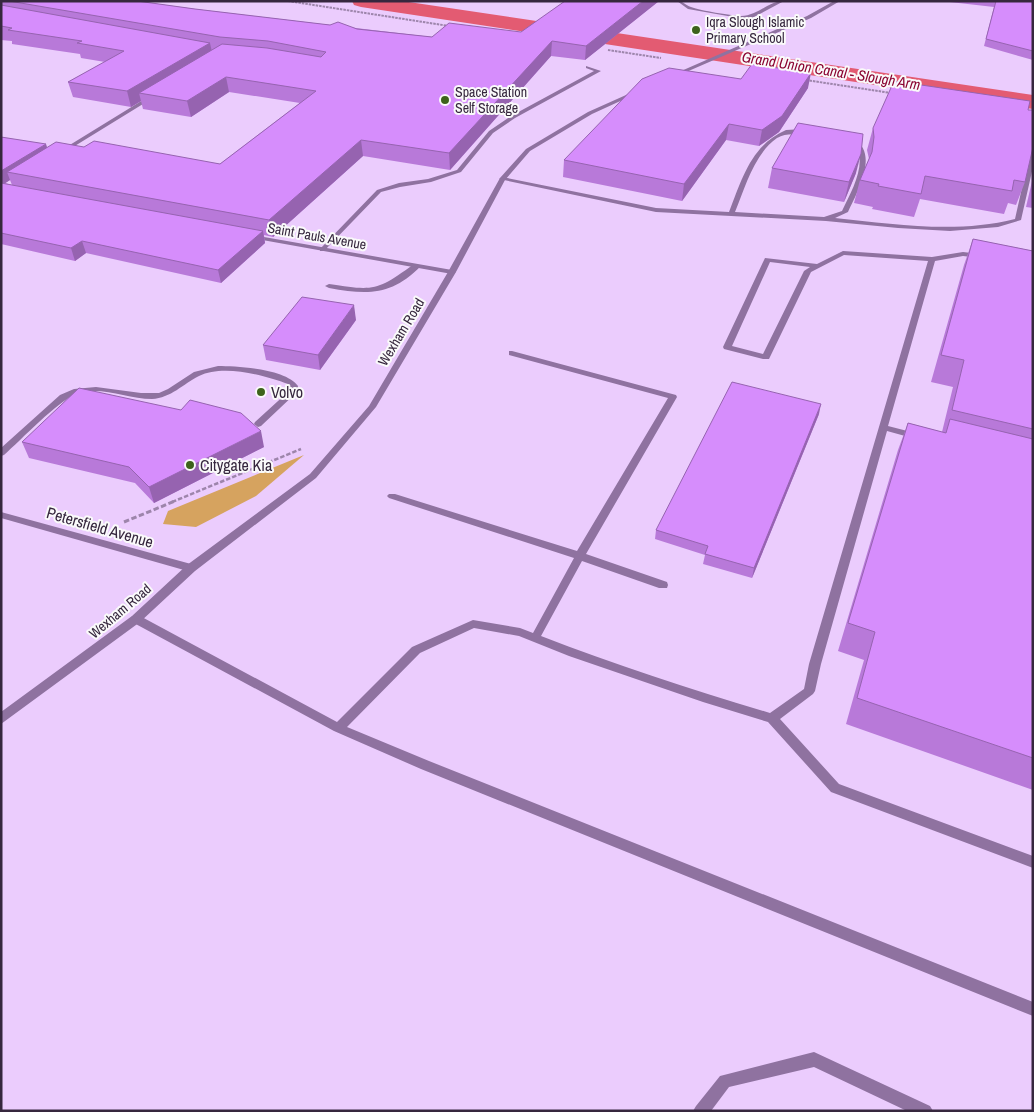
<svg xmlns="http://www.w3.org/2000/svg" width="1034" height="1112" font-family="'Archivo Narrow',sans-serif">
  <style>
    .green { fill: #d6a35f }
    .lines { fill: none; stroke-linecap: round; stroke-linejoin: round }
    .canal { fill: #e35b72; fill-rule: evenodd }
    .path-far2 { stroke: #9d85ab; stroke-width: 2; stroke-dasharray: 2.5 1; stroke-linecap: butt }
    .path-far1 { stroke: #9d85ab; stroke-width: 2.5; stroke-dasharray: 4.5 2; stroke-linecap: butt }
    .path { stroke: #9d85ab; stroke-width: 3; stroke-dasharray: 5.5 2.5; stroke-linecap: butt }
    .service { fill: #8f72a0; fill-rule: evenodd }
    .minor { fill: #8f72a0; fill-rule: evenodd }
    .tertiary { fill: #8f72a0; fill-rule: evenodd }
    .wall { fill: #b879d9; fill-rule: evenodd }
    .shaded-wall { fill: #9663b0 }
    .building { fill: #d68dfc; stroke: #9663b0 }
    .poi-dot { fill: #3d621b; stroke: #fafafa; stroke-width: 2 }
    .labels { text-anchor: middle; stroke-width: 4; stroke-linejoin: round; paint-order: stroke }
    .far-poi-label { font-size: 14px; fill: #36273e; stroke: #fafafa; text-anchor: start }
    .far-street-label { font-size: 14px; fill: #36273e; stroke: #fafafa }
    .far-water-label { font-size: 15px; font-style: italic; fill: #8a0330; stroke: #fafafa }
    .poi-label { font-size: 16px; fill: #36273e; stroke: #fafafa; text-anchor: start }
    .street-label { font-size: 16px; fill: #36273e; stroke: #fafafa }
  </style>
  <rect width="100%" height="100%" fill="#ebccfd"/>
  <!-- green -->
  <polygon class="green" points="304,455 256,496 196,527 163,524 168,511"/>
  <g class="lines">
    <!-- canal -->
    <polygon class="canal" points="352,1 402,1 1033,95 1033,109 361,7 354,5"/>
    <!-- path-far2 -->
    <g class="path-far2">
      <polyline points="288,1 449,26"/>
      <polyline points="608,50 661,58"/>
      <polyline points="806,80 891,93"/>
    </g>
    <!-- path-far1 -->
    <polyline class="path-far1" points="172,502 301,449"/>
    <!-- path -->
    <polyline class="path" points="124,522 175,501"/>
    <!-- service -->
    <g class="service">
      <path d="M677 1C683 1 685 5 691 7 702 11 729 15 741 16 758 16 768 1 784 1L752 18H739L688 9Z"/>
      <polygon points="586,66 601,71 515,118 493,133 461,172 431,182 400,187 381,192 324,251 320,251 320,249 377,190 399,183 428,179 457,170 489,131 511,116 594,71 586,68"/>
      <path d="M786 130 804 129 807 131C798 136 787 132 777 138 754 154 745 188 735 212L824 217 842 211C850 194 863 172 859 153 858 147 854 145 850 141L853 139C880 152 857 193 848 212L835 218C894 224 956 234 1015 219L1030 152 1033 150V167L1021 220 998 227 950 231 898 228 826 221 656 212 499 179 502 177 656 208 729 212C742 179 751 145 786 130Z"/>
      <path d="M843 251 932 257 963 252 980 254 984 256 980 258 963 256 935 261 888 426 919 434 920 436 916 439 887 431 821 664 815 691 813 694 780 719 839 784 1033 856V868L831 792 768 722 703 702 569 656 519 636 474 628 420 653 347 727 429 761 1033 1002V1016L421 769 334 731 132 622 131 619 132 616H140L337 722 412 647 473 620 520 628 533 633 574 558 389 498 387 496 389 494H395L577 551 668 398 509 355V351H512L676 395 677 397 586 554 667 582 668 585 667 588H659L582 561 541 636C616 665 693 690 770 713L804 689 809 664 928 261 844 255 811 272 769 359H763L724 349 723 347 765 258 817 264ZM770 262 810 267 804 271 763 354 732 346Z"/>
      <path d="M414 264 421 266C391 296 368 295 329 288L325 286 329 284C374 291 377 291 414 264Z"/>
      <path d="M218 366C238 366 286 369 298 386L297 392 261 426 258 427 254 424 255 422 289 391 290 386 288 384C264 375 223 364 199 376 183 384 171 398 152 399 127 399 100 385 76 394 58 401 21 440 4 455L1 456V448L60 395 74 389 96 387 141 393H159L168 389 194 372Z"/>
      <polygon points="814,1052 930,1106 933,1111 907,1111 814,1067 729,1087 711,1111 693,1111 696,1106 720,1076"/>
    </g>
    <!-- minor -->
    <g class="minor">
      <polygon points="151,95 156,96 65,152 60,151"/>
      <polygon points="253,235 452,270 456,272 452,274 251,238 251,236"/>
      <polygon points="1,512 191,564 196,568 191,572 1,518"/>
    </g>
    <!-- tertiary -->
    <g class="tertiary">
      <polygon points="834,1 840,1 811,18 677,76 672,75 807,16"/>
      <polygon points="635,91 640,92 592,114 530,151 505,180 456,272 376,407 316,478 195,571 140,622 1,724 1,712 132,616 187,565 310,474 369,406 448,272 500,178 526,149 588,112"/>
    </g>
  </g>
  <!-- wall -->
  <g class="wall">
    <path d="M1 1H137L195 9 432 37 521 32 659 1 585 60 551 56 450 170 363 156 273 237 264 235 265 243 221 283 86 253 75 261 1 244V137L47 148 84 147 220 164 300 103 229 92 191 117 143 109 141 101 131 107 73 97 68 82 105 62 81 58 80 54 12 44V41L1 40ZM10 180 12 185 5 183Z"/>
    <polygon points="941,1 1033,1 1033,60 984,46 994,7"/>
    <polygon points="741,79 808,88 779,132 759,146 726,140 682,201 563,177 564,160"/>
    <polygon points="1028,110 1025,182 1016,205 1008,203 1004,214 920,199 914,217 872,209 873,207 854,203 860,180 869,159 867,150 873,128"/>
    <polygon points="772,168 856,173 844,202 768,188"/>
    <polygon points="1033,177 1033,208 1026,207"/>
    <polygon points="973,239 1033,251 1033,790 846,724 864,660 838,651 898,450 908,423 942,432 953,387 931,382 964,265"/>
    <polygon points="356,320 320,370 266,360 263,345"/>
    <polygon points="819,414 752,578 703,564 705,555 655,539 656,530"/>
    <polygon points="22,442 264,447 154,503 135,483 29,458"/>
  </g>
  <!-- shaded-wall -->
  <g class="shaded-wall">
    <polygon points="643,1 659,1 585,60 586,46"/>
    <polygon points="552,41 551,56 450,170 449,153"/>
    <polygon points="210,43 213,57 139,93 141,101 131,107 127,91"/>
    <polygon points="811,73 808,88 779,132 759,146 762,130"/>
    <polygon points="226,77 229,92 191,117 187,101"/>
    <polygon points="729,124 726,140 682,201 684,184"/>
    <polygon points="361,140 363,156 273,237 269,220"/>
    <polygon points="46,144 50,156 7,172 10,180 1,186 1,171"/>
    <polygon points="861,154 856,173 844,202 849,182"/>
    <polygon points="263,231 265,243 221,283 218,270"/>
    <polygon points="82,241 86,253 75,261 71,248"/>
    <polygon points="354,305 356,320 320,370 318,355"/>
    <polygon points="821,404 819,414 752,578 754,568"/>
    <polygon points="261,431 264,447 154,503 149,487"/>
  </g>
  <!-- building -->
  <g class="building">
    <polygon points="9,1 137,1 195,9 330,25 338,22 357,29 432,37 449,23 521,32 565,1 643,1 586,46 552,41 449,153 361,140 269,220 7,172 56,142 84,147 94,141 220,164 316,91 226,77 187,101 139,93 222,44 267,48 321,57 326,52 268,41 220,37"/>
    <polygon points="996,1 1033,1 1033,51 986,39"/>
    <polygon points="1,5 210,43 127,91 68,82 124,51 77,43 82,41 8,30 12,28 1,26"/>
    <polygon points="752,64 811,73 782,116 762,130 729,124 684,184 564,160 642,79 669,68 741,79"/>
    <polygon points="894,81 1030,101 1028,110 1033,110 1033,147 1025,182 1014,180 1012,191 925,176 921,194 878,186 879,184 860,180 872,152 874,137 873,128"/>
    <polygon points="798,123 863,134 861,154 849,182 772,168"/>
    <polygon points="1,137 46,144 1,171"/>
    <polygon points="1,183 263,231 218,270 82,241 71,248 1,233"/>
    <polygon points="973,239 1033,251 1033,429 952,410 964,360 941,355"/>
    <polygon points="302,297 354,305 318,355 263,345"/>
    <polygon points="732,382 821,404 754,568 705,554 708,546 656,530"/>
    <polygon points="79,388 181,410 190,400 241,413 261,431 149,487 129,467 22,442"/>
    <polygon points="950,419 1033,439 1033,758 857,698 875,632 848,623 908,423 946,433"/>
  </g>
  <!-- markers -->
  <g class="poi-dot">
    <circle cx="696" cy="30" r="5"/>
    <circle cx="445" cy="100" r="5"/>
    <circle cx="261" cy="392" r="5"/>
    <circle cx="190" cy="465" r="5"/>
  </g>
  <g class="labels">
    <!-- far-poi labels -->
    <g class="far-poi-label">
      <text x="706" y="27">Iqra Slough Islamic<tspan x="706" dy="16">Primary School</tspan></text>
      <text x="455" y="97">Space Station<tspan x="455" dy="16">Self Storage</tspan></text>
    </g>
    <!-- far-street labels -->
    <g class="far-street-label">
      <text transform="translate(317 236) rotate(10)" y="5">Saint Pauls Avenue</text>
      <text transform="translate(401 332) rotate(-59)" y="5">Wexham Road</text>
      <text transform="translate(120 611) rotate(-40)" y="5">Wexham Road</text>
    </g>
    <!-- far-water labels -->
    <g class="far-water-label">
      <text transform="translate(831 71) rotate(9)" y="5">Grand Union Canal - Slough Arm</text>
    </g>
    <!-- poi labels -->
    <g class="poi-label">
      <text x="271" y="398">Volvo</text>
      <text x="200" y="471">Citygate Kia</text>
    </g>
    <!-- street labels -->
    <g class="street-label">
      <text transform="translate(100 527) rotate(16)" y="6">Petersfield Avenue</text>
    </g>
  </g>
  <!-- border -->
  <rect width="1034" height="1112" fill="none" stroke="#36273e" stroke-width="5"/>
</svg>
